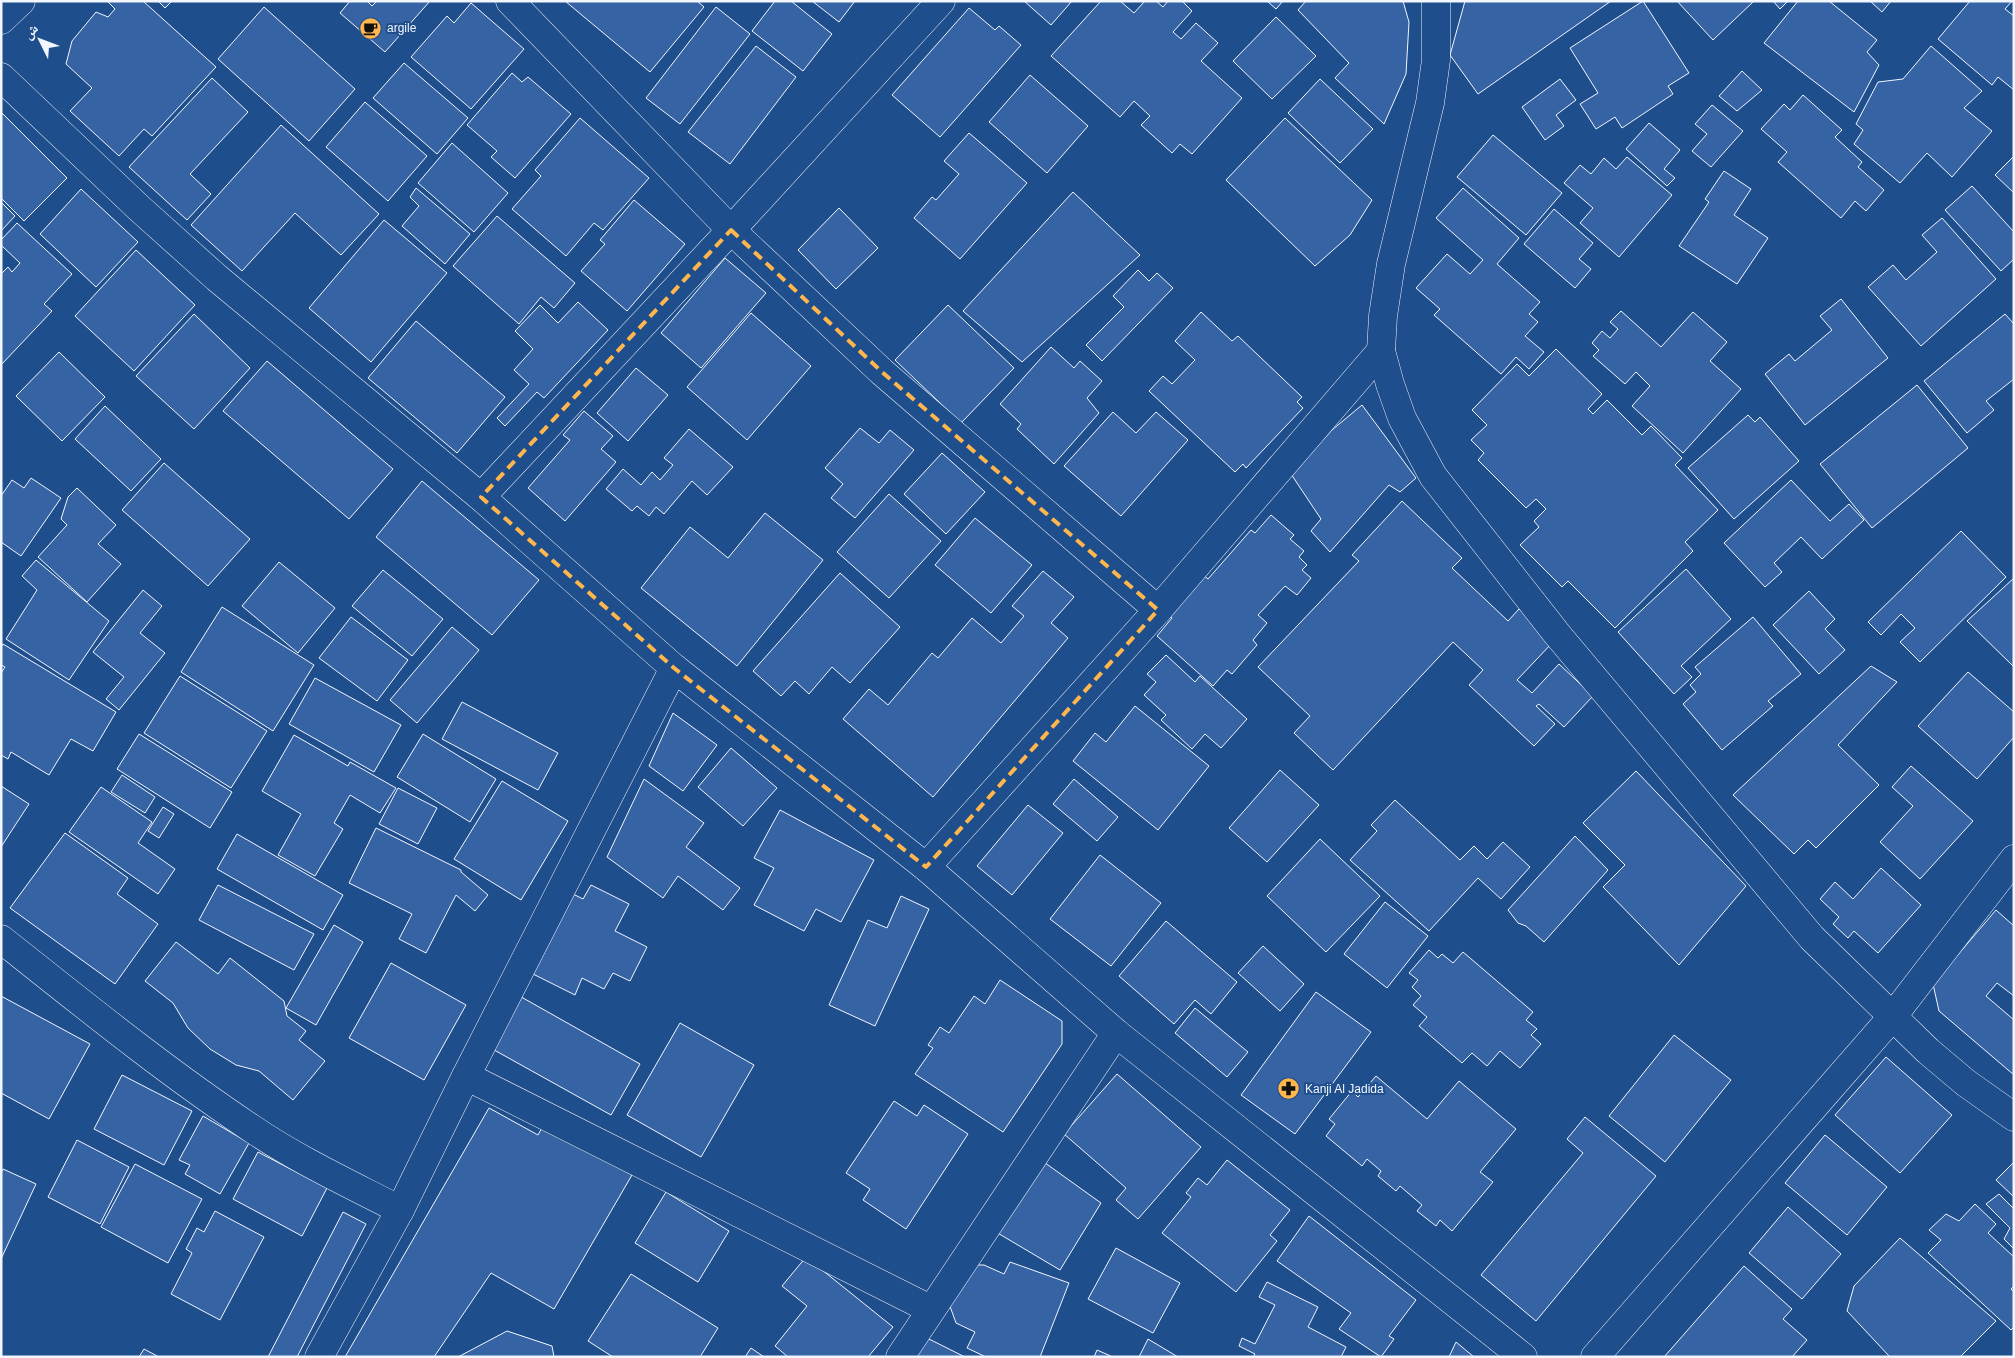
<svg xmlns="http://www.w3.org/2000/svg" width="2015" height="1358" font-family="Helvetica,'Noto Naskh Arabic',sans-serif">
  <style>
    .building { fill: #3563a3; stroke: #f2f6ff }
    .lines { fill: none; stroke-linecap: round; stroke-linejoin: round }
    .street-casing { stroke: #f2f6ff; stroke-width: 29 }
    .secondary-casing { stroke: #f2f6ff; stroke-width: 29 }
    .street { stroke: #1f4e8c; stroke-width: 28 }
    .secondary { stroke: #1f4e8c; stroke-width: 28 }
    .marked { fill: none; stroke: #ffb74d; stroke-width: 4; stroke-dasharray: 10 6; stroke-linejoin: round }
    .labels { text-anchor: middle; stroke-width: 4; stroke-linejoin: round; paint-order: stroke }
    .poi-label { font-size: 12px; fill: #f2f6ff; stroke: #1f4e8c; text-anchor: start }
  </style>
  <rect width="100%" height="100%" fill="#1f4e8c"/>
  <!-- building -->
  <g class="building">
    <polygon points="107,1 143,1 216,67 152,136 144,129 119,156 70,111 92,88 66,64 72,41 96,12 108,17 115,9"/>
    <polygon points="158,1 172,1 165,8"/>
    <polygon points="350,1 367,1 372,6 377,1 430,1 385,52 340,13"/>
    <polygon points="565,1 697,1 704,7 650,72"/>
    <polygon points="775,1 791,1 832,34 803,71 752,31"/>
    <polygon points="812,1 855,1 839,22"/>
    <polygon points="1024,1 1072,1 1051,25"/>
    <polygon points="1101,1 1120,1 1134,13 1145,1 1156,1 1163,7 1168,1 1182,1 1192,11 1173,32 1181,39 1196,23 1218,43 1201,61 1242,98 1192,154 1180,144 1172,153 1141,125 1150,116 1134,101 1120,117 1051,56"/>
    <polygon points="1267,1 1283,1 1276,9"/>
    <polygon points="1306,1 1403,1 1409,22 1406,74 1384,124 1335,78 1349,63 1298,10"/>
    <polygon points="1465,1 1611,1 1478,94 1450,55"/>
    <polygon points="1643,1 1689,73 1668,86 1673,94 1622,128 1615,117 1596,129 1580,104 1598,93 1570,48"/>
    <polygon points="1677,1 1754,1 1713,40"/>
    <polygon points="1773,1 1788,1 1780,9"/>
    <polygon points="1798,1 1829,1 1877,40 1867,52 1879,65 1854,112 1764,43"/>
    <polygon points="1870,1 1891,1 1882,12"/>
    <polygon points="1970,1 2012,1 2005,9 2014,16 2014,90 1998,77 1992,85 1938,39"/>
    <polygon points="471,3 524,49 471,109 411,57 447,16 454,23"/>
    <polygon points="264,7 355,89 309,141 218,59"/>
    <polygon points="716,7 750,34 680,124 646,98"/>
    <polygon points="969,8 995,30 999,26 1021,45 940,137 892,95"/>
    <polygon points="1276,17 1316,56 1272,99 1233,61"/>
    <polygon points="756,46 796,77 730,164 688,132"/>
    <polygon points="1931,46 1982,91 1964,108 1992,131 1952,177 1927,153 1900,183 1854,144 1863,130 1856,124 1878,82 1903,79"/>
    <polygon points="404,63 468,118 437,154 373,98"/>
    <polygon points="1742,71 1762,90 1737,111 1719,96"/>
    <polygon points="512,73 522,82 528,77 571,114 515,178 491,157 497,151 467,125"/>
    <polygon points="1030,75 1088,126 1047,173 989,122"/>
    <polygon points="212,78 248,112 190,174 211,194 187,220 129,167"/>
    <polygon points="1320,79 1373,129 1340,163 1288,113"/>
    <polygon points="1560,79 1576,100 1556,115 1564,126 1545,140 1522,107"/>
    <polygon points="1803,95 1842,130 1835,137 1862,162 1858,167 1884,190 1866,211 1855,201 1841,218 1778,162 1787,152 1761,129 1784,104 1790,110"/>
    <polygon points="365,102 427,156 388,201 326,147"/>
    <polygon points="1712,105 1743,131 1711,167 1692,151 1707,134 1695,124"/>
    <polygon points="1,112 67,178 24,221 1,198"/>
    <polygon points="580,118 649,178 603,230 594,223 566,256 512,209 541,176 535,170"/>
    <polygon points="1285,118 1372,200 1350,235 1315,266 1226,180"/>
    <polygon points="1649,123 1680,150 1664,169 1675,178 1667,186 1626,149"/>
    <polygon points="281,125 379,214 341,255 295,213 242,271 191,225"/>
    <polygon points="969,133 1027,183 960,259 914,218 932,197 936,200 959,174 944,161"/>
    <polygon points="1493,135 1562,193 1526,235 1457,177"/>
    <polygon points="452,143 508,193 474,232 418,183"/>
    <polygon points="2014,156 2014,193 1995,175"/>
    <polygon points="1627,157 1672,195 1619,257 1580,223 1593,208 1564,183 1580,165 1591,174 1604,158 1616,169"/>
    <polygon points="1724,171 1751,189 1734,215 1768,238 1737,284 1679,246 1709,202 1705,199"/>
    <polygon points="1972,186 2014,232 2014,259 2001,271 1945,210"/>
    <polygon points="416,188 470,234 445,264 402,226 419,206 410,197"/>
    <polygon points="1463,188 1519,238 1497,264 1540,302 1529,314 1538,322 1525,336 1544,352 1529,369 1516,357 1501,374 1434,315 1440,309 1416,288 1447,254 1470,274 1483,260 1436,218"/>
    <polygon points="81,189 138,242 96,287 40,234"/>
    <polygon points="1073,192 1140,255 1022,362 963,311"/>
    <polygon points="634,200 685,244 627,311 581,271 605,244 600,240"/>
    <polygon points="1,202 15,216 1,231"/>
    <polygon points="839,208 878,248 836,289 798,250"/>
    <polygon points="1554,209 1593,243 1579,259 1591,269 1575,288 1524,244"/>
    <polygon points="497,216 575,283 554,308 541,297 519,324 453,266"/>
    <polygon points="1942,218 1996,279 1921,346 1868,287 1893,265 1906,280 1937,252 1922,235"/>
    <polygon points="384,220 447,273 371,362 309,308"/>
    <polygon points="17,223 72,274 44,304 52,311 1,365 1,274 8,267 12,272 20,263 1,245 1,240"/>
    <polygon points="136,250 195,305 134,371 75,316"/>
    <polygon points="725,258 766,293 701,368 661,333"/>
    <polygon points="1138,270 1149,281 1157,273 1173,288 1102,361 1086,345 1124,307 1113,296"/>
    <polygon points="1841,299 1888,358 1805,425 1765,374 1789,354 1795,361 1832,330 1820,316"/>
    <polygon points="578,302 608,330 544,398 537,392 505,426 497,418 529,384 514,370 533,349 515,331 540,305 558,323"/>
    <polygon points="948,305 1014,368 961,423 895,360"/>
    <polygon points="1621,311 1661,347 1693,312 1727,342 1710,361 1741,389 1683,453 1632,406 1650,386 1636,372 1625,384 1593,356 1599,350 1592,343 1602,331 1610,338 1618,329 1610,322"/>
    <polygon points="1201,312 1232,341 1238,336 1302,397 1297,402 1303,408 1246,468 1243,464 1235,472 1149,391 1163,376 1172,384 1195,360 1175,341"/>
    <polygon points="751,313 811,366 747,440 687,387"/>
    <polygon points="194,314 250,368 194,429 136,376"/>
    <polygon points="2005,314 2014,324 2014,379 1986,401 1994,410 1967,433 1924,381"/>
    <polygon points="416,321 505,397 457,453 368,378"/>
    <polygon points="1051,347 1074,368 1080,361 1102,381 1087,398 1099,413 1054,464 1017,429 1021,424 1000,404"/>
    <polygon points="1556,349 1602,394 1588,409 1593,414 1607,400 1642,435 1651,426 1682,458 1675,465 1718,510 1685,542 1693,551 1615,628 1568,581 1562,587 1520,545 1539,527 1534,521 1546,509 1536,499 1526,508 1478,460 1484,453 1471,440 1487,425 1472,410 1517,364 1529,376"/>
    <polygon points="59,352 105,397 62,441 16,396"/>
    <polygon points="267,361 393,469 349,519 223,411"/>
    <polygon points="636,368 668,395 628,441 597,413"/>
    <polygon points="1917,385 1968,448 1872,528 1820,464"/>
    <polygon points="1362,405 1416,478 1400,492 1389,485 1330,552 1311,531 1321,519 1291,474 1332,430"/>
    <polygon points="105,406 161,459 131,491 75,439"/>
    <polygon points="584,411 613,436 601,449 616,462 565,521 528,488 570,440 563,435"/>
    <polygon points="1113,412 1136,433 1156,412 1188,440 1121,516 1064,466"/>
    <polygon points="1748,415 1755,422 1760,417 1799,461 1734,519 1688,468"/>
    <polygon points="860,428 879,443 890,430 914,450 855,518 831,498 843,484 825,468"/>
    <polygon points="689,429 733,467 707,495 692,481 664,514 656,507 649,516 637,506 632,511 606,489 623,469 641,485 652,472 660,480 673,465 664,458"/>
    <polygon points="942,453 985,492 946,534 904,494"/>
    <polygon points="164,463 250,539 208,586 122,510"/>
    <polygon points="31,478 61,498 21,556 1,542 1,496 12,480 24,488"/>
    <polygon points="1791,480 1830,521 1849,504 1864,520 1822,559 1801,537 1774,563 1782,572 1765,587 1724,543"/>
    <polygon points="422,481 539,580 492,635 376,537"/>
    <polygon points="77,488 116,525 98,544 121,564 87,602 38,557 67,525 61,519 68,497"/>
    <polygon points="889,494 941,541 889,598 837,552"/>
    <polygon points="1402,501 1462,558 1452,568 1508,621 1519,609 1554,641 1517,680 1532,693 1559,664 1593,696 1564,727 1539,704 1536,706 1555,724 1534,746 1469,685 1483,670 1453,642 1333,770 1294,733 1310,716 1258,667 1359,561 1352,555"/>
    <polygon points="765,513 823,560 737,666 641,588 690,527 728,558"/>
    <polygon points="1271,515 1294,535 1290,539 1304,551 1299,557 1307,565 1302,570 1311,578 1297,595 1285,586 1258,615 1267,623 1253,640 1257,645 1232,674 1227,670 1213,686 1157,636 1172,618 1168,615 1203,575 1208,579 1251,530 1255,533"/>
    <polygon points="975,518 1032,565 991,613 935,565"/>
    <polygon points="1961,531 2006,577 1920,662 1900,642 1915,628 1901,614 1881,635 1868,622"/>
    <polygon points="36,560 109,621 69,680 6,639 37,590 22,576"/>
    <polygon points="279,562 335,608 298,653 242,606"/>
    <polygon points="1686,569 1731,619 1681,666 1692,677 1674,694 1618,632"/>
    <polygon points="383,570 443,619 412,656 352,606"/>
    <polygon points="1043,571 1074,597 1051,623 1068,638 933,797 843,719 869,689 888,705 932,653 938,658 972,618 1001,643 1024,616 1012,606"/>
    <polygon points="840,573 900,627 850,683 832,667 809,694 795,681 781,696 753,671"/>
    <polygon points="2014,578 2014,665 2013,666 1967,621"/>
    <polygon points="143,590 162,606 140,633 165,653 119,710 106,699 124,677 93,652"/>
    <polygon points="1809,591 1835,619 1825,629 1845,650 1819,674 1773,625"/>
    <polygon points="222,607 314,665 273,731 181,672"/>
    <polygon points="351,617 408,660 377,701 319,658"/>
    <polygon points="1753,617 1801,674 1768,701 1773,706 1722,750 1683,704 1696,692 1690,685 1701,674 1695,667"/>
    <polygon points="452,627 479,650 417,723 390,700"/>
    <polygon points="3,644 116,712 93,751 71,739 49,775 11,752 8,759 1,755 1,673 5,667 1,665 1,647"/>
    <polygon points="1166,655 1195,682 1200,676 1247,719 1221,748 1205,734 1192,749 1161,720 1166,715 1144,695 1156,682 1147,674"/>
    <polygon points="1871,666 1897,682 1838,745 1879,785 1816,848 1808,840 1794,854 1733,795"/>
    <polygon points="1968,672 2014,712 2014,737 1977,779 1918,726"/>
    <polygon points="180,676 267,731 231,788 144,733"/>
    <polygon points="315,678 401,725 374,772 289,724"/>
    <polygon points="462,702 558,753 538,790 442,739"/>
    <polygon points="1135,706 1209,766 1158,830 1073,761 1095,733 1106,742"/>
    <polygon points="673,713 717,745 683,791 649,766"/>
    <polygon points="139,734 232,792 210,828 117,769"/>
    <polygon points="423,734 496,779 470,822 397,777"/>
    <polygon points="294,735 348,766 350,762 396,788 380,813 350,795 334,823 343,829 315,876 278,855 301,814 262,791"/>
    <polygon points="731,748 777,788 743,826 698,787"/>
    <polygon points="1911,766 1973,821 1920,879 1880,842 1913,806 1892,787"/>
    <polygon points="1280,770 1319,805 1267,862 1229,828"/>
    <polygon points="1636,771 1746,886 1679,965 1603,887 1625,865 1583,823"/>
    <polygon points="122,775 155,797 145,813 111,792"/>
    <polygon points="644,779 704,823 686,847 740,888 723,910 678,876 663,898 607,857"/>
    <polygon points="1074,779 1118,817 1097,841 1053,804"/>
    <polygon points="502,781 568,821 521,900 454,859"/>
    <polygon points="1,786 29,804 1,847"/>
    <polygon points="101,787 152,822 138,843 175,869 158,894 69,832"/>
    <polygon points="398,788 437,808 418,844 379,824"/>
    <polygon points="1395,800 1460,860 1474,846 1487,859 1503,842 1530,867 1501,899 1478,878 1429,931 1350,860 1377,831 1371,825"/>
    <polygon points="1028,805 1063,833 1012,895 977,866"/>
    <polygon points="163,807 174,814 159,838 148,831"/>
    <polygon points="780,810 874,860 841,922 816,909 804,931 754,905 774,868 754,858"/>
    <polygon points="376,828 461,870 461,872 488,895 475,911 456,895 426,953 399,939 412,914 349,883"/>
    <polygon points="65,833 128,878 117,894 158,924 115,984 10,908"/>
    <polygon points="237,834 343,895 323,930 217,869"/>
    <polygon points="1575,836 1608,870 1544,942 1526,926 1518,923 1508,910"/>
    <polygon points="1320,839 1380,896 1326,952 1267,896"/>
    <polygon points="1100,855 1161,903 1111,966 1050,919"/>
    <polygon points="1881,868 1921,905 1878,953 1854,931 1848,938 1833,924 1839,917 1820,899 1835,882 1853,899"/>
    <polygon points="218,885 314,934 294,970 199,920"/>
    <polygon points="591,885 629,904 615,931 647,947 630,981 613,973 604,989 582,978 575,995 531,973 571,893 583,899"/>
    <polygon points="901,896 929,909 875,1026 829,1005 868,920 887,928"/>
    <polygon points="1385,902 1428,936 1387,988 1344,954"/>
    <polygon points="1996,910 2014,926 2014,996 1997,983 1986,996 2014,1020 2014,1075 1939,1011 1933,984"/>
    <polygon points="1166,921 1237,982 1211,1014 1195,1000 1174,1024 1119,976"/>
    <polygon points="334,925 363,942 316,1025 286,1008"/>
    <polygon points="176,942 218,974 230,958 284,1001 287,1016 306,1031 299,1040 325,1061 293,1100 259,1071 236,1065 210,1049 188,1028 173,1003 145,981"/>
    <polygon points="1263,946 1304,984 1280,1011 1238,973"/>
    <polygon points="1429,950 1438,958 1442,954 1453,963 1463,952 1533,1012 1526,1020 1537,1029 1531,1035 1541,1044 1520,1068 1500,1051 1487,1066 1472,1053 1462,1063 1419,1026 1427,1017 1413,1005 1421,996 1412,987 1418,980 1409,973"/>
    <polygon points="391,963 466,1005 424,1080 349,1038"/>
    <polygon points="1000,980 1062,1021 1062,1044 1003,1132 915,1074 933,1048 928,1045 940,1027 949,1033 974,996 985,1004"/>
    <polygon points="1316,992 1371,1032 1295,1134 1241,1095"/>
    <polygon points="516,994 640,1064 611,1115 487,1046"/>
    <polygon points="1,996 90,1044 49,1119 1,1093"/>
    <polygon points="1195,1008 1248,1052 1227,1077 1175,1033"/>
    <polygon points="680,1023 754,1065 701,1157 627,1115"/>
    <polygon points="1674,1035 1731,1080 1665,1162 1609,1116"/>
    <polygon points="1886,1057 1952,1115 1900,1173 1835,1115"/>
    <polygon points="1117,1074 1201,1147 1138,1219 1116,1200 1126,1188 1064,1134"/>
    <polygon points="122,1075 192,1111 164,1165 94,1129"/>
    <polygon points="1376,1076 1427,1119 1459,1081 1516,1129 1480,1172 1493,1182 1452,1231 1440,1220 1436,1226 1417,1211 1422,1205 1400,1186 1396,1191 1378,1176 1381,1171 1367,1159 1362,1166 1326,1136 1335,1124 1329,1119 1352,1091 1358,1097"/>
    <polygon points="894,1101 917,1116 924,1105 968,1134 906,1229 863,1200 870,1189 846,1173"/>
    <polygon points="489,1108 538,1135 544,1124 632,1175 554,1309 491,1273 434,1357 345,1357"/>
    <polygon points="203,1116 249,1143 220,1194 185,1174 190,1165 179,1160"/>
    <polygon points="1585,1117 1656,1176 1536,1321 1481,1275 1583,1153 1567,1139"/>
    <polygon points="1825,1135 1887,1187 1847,1235 1785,1183"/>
    <polygon points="77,1140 129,1167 100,1224 48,1197"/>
    <polygon points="258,1152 327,1188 302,1236 233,1199"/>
    <polygon points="1041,1160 1101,1203 1060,1270 996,1232"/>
    <polygon points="1227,1160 1290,1210 1270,1235 1277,1241 1236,1292 1162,1233 1191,1197 1186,1193 1198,1178 1207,1185"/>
    <polygon points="2014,1162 2014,1197 1996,1180"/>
    <polygon points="135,1164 202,1199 168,1263 101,1227"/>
    <polygon points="3,1169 36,1184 1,1259 1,1173"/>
    <polygon points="666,1192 729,1231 698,1282 635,1243"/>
    <polygon points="1999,1194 2014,1209 2014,1249 2004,1239 2010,1228 1986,1204"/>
    <polygon points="1975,1204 1996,1224 1988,1233 2014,1257 2014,1286 2011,1289 2014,1292 2014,1327 2011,1330 1928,1253 1941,1240 1929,1230 1946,1214 1959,1221"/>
    <polygon points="1788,1207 1841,1254 1802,1299 1749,1253"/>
    <polygon points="215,1211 264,1237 220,1320 171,1294 192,1253 186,1249 197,1228 204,1232"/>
    <polygon points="343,1212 366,1224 297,1357 268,1357"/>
    <polygon points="1309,1216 1416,1300 1389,1336 1394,1339 1381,1357 1339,1329 1351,1313 1277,1261"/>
    <polygon points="1900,1238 1996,1321 1960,1357 1890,1357 1847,1311 1854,1286"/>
    <polygon points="1116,1248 1180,1283 1153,1333 1088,1299"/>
    <polygon points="806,1257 893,1327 868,1357 788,1357 775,1346 807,1306 782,1286"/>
    <polygon points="1010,1262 1069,1283 1040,1357 986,1357 967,1348 975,1332 956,1323 947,1298 965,1265 984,1265 1004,1274"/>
    <polygon points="1744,1266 1792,1309 1783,1319 1807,1340 1792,1357 1664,1357"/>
    <polygon points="631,1274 718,1328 700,1357 613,1357 588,1341"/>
    <polygon points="1267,1282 1318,1307 1308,1327 1346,1347 1341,1357 1253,1357 1255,1354 1239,1346 1242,1338 1255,1344 1275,1305 1259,1297"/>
    <polygon points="507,1331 552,1346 554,1357 458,1357"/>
    <polygon points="923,1336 965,1357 913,1357"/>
    <polygon points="1148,1339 1178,1357 1139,1357"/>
    <polygon points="1456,1342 1474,1357 1449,1357"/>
    <polygon points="751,1348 764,1357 745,1357"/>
    <polygon points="144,1349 159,1357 139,1357"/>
    <polygon points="1097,1350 1113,1357 1094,1357"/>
  </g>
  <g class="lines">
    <defs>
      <g id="street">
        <polyline points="510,1 731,230 882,372 1158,610"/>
        <polyline points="1436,1 1436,60 1430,103 1391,264 1383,316 1381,351 1390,384 1402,418 1433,476 1557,634 1812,938 1928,1051 1966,1083 2014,1117"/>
        <polyline points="1,77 139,208 217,278 481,497 674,668 926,867 1116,1033 1523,1357"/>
        <polyline points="481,497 731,230 941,1"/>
        <polyline points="926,867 1158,610 1381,351"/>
        <path d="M1 939C83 1004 164 1070 251 1128 298 1160 350 1184 400 1210"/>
        <polyline points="466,1076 930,1309"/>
        <polyline points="319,1357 400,1210 466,1076 674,668"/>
        <polyline points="900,1357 1116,1033"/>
      </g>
      <g id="secondary">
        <polyline points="1,20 21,1"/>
        <polyline points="1595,1357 1893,1016 2014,859"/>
      </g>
    </defs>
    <!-- street casing -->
    <use href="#street" class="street-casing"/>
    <!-- secondary casing -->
    <use href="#secondary" class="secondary-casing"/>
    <!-- street -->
    <use href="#street" class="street"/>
    <!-- secondary -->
    <use href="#secondary" class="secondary"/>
  </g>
  <!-- marked area -->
  <path class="marked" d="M731 230 882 372 1158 610 926 867 674 668 481 497Z"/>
  <!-- icons -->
  <defs>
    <symbol id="cafe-disc" viewBox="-11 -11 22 22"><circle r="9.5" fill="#ffb74d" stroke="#1f4e8c"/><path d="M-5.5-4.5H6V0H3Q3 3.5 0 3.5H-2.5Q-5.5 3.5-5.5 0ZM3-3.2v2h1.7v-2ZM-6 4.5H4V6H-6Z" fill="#111"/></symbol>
    <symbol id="pharmacy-disc" viewBox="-11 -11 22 22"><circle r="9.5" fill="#ffb74d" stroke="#1f4e8c"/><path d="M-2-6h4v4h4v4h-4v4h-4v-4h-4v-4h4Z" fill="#111"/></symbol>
  </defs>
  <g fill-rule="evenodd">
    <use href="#cafe-disc" x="358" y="16" width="25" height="25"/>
    <use href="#pharmacy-disc" x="1276" y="1076" width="25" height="25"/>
  </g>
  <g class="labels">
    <!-- poi labels -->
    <g class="poi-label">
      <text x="387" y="32">argile</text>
      <text x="1305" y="1093">Kanji Al Jadida</text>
    </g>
  </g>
  <!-- border -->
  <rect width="2015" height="1358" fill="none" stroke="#f2f6ff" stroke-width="5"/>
  <!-- north arrow -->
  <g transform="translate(40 40) rotate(312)" stroke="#1f4e8c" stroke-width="4" paint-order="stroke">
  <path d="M0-4L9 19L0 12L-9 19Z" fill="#f2f6ff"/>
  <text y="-8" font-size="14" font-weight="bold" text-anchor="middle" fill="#f2f6ff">ش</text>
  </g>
</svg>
